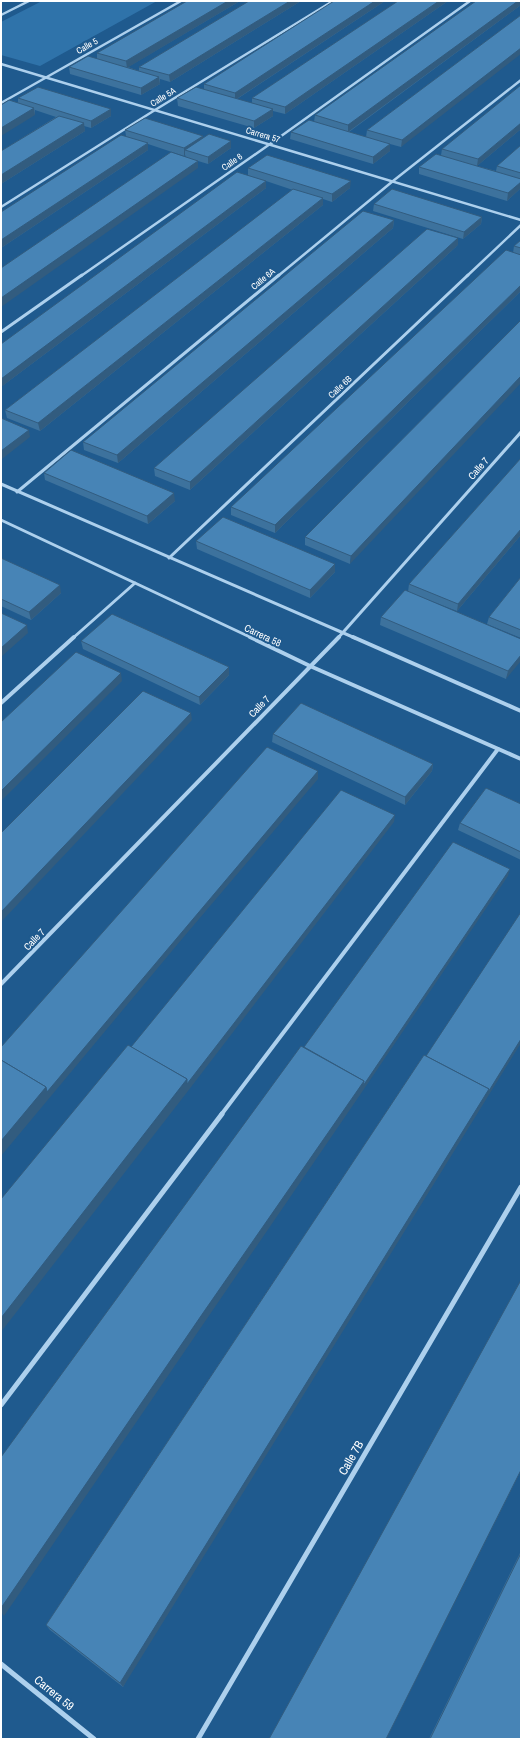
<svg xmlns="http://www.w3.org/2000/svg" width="522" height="1740" font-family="'Archivo Narrow',sans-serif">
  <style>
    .green { fill: #2f73aa }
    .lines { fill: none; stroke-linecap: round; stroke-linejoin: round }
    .street-far3 { stroke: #add0ed; stroke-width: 2.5 }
    .street-far2 { stroke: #add0ed; stroke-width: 3 }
    .street-far1 { stroke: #add0ed; stroke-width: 4 }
    .street { stroke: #add0ed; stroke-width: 5 }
    .wall { fill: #3d729d }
    .shaded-wall { fill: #325c7f }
    .building { fill: #4784b6; stroke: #325c7f }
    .labels { text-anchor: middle; stroke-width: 4; stroke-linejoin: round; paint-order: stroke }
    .far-street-label { font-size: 9px; fill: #fff; stroke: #1f5a8e }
    .street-label { font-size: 10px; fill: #fff; stroke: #1f5a8e }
    .near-street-label { font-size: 12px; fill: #fff; stroke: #1f5a8e }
  </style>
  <rect width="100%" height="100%" fill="#1f5a8e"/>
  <!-- green -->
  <polygon class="green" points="42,1 157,1 40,66 1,55 1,22"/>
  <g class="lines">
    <!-- street-far3 -->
    <g class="street-far3">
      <polyline points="1,15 29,1"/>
      <polyline points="1,64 521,220"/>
      <polyline points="1,103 181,1"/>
      <polyline points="1,207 155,110 333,1"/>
      <polyline points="81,276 270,144 470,1"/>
      <polyline points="278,276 393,181 521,80"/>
      <polyline points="467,276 521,225"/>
    </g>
    <!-- street-far2 -->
    <g class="street-far2">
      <polyline points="1,332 82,275"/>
      <polyline points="1,484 355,638"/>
      <polyline points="17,492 279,275"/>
      <polyline points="1,520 252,638"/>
      <polyline points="169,558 468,275"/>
      <polyline points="73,638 135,583"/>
      <polyline points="338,638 521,432"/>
    </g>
    <!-- street-far1 -->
    <g class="street-far1">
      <polyline points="250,637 310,666 521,759"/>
      <polyline points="353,637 521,711"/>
      <polyline points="1,703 74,637"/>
      <polyline points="1,984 339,637"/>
      <polyline points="221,1115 498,749"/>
    </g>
    <!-- street -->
    <g class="street">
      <polyline points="1,1405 222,1114"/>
      <polyline points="1,1664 94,1739"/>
      <polyline points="198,1739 521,1187"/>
    </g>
  </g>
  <!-- wall -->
  <g class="wall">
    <polygon points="240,1 128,67 139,71 139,67 249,1 301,1 170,82 160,79 160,84 141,95 70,74 69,67 97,59 97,53"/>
    <polygon points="385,1 237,99 252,103 252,98 398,1 448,1 285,114 273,111 273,116 254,128 178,106 177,98 204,89 204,84"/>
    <polygon points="521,1 521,5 349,132 366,137 367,130 521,15 401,147 390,144 390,151 373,164 290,139 291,132 314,122 315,115"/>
    <polygon points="521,85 521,129 477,166 496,171 497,166 521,145 521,188 507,201 419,174 419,167 441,155 442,149"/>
    <polygon points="18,98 111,109 111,116 91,128 84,126 85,131 1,184 1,151 56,117 35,110 35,115 18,103"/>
    <polygon points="125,130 203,136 203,138 231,141 231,148 208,164 198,161 198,168 186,157 185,155 184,156 148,144 148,150 1,248 1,212 126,136"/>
    <polygon points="248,168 350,188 332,202 323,199 323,205 40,431 7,418 5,410 293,190 266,181 266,188 1,387 248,176"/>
    <polygon points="374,204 482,217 481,224 463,239 373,211"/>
    <polygon points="394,220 393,228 118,463 84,450 83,442"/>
    <polygon points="521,240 521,291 275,533 231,515 231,507 513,253 514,246"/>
    <polygon points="458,245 190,490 155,476 154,468"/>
    <polygon points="521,458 521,535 457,611 408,592 409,584"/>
    <polygon points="44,473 175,501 148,524 45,480"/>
    <polygon points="358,485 350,564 305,545 305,537"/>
    <polygon points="196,541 335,564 335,572 310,598 197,549"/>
    <polygon points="1,558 61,593 31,620 1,606"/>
    <polygon points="521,577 521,638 487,624 489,617"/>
    <polygon points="381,617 521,639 506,679 380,625"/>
    <polygon points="81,641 229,667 229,675 200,705 83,649"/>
    <polygon points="273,734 433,764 432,771 405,805 272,742"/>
    <polygon points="521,804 521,860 458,830 460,823"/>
    <polygon points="424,1055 123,1687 50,1630 46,1625"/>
    <polygon points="521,1551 521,1739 429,1739"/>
  </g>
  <!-- shaded-wall -->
  <g class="shaded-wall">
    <polygon points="228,1 240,1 127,68 126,61"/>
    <polygon points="290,1 301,1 170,82 169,75"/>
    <polygon points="375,1 385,1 235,100 235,93"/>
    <polygon points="439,1 448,1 285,114 285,107"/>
    <polygon points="518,1 521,1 521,5 348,132 348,125"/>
    <polygon points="521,48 521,54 401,147 402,140"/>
    <polygon points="159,77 160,84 141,95 141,88"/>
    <polygon points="34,108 35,115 1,136 1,128"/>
    <polygon points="111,109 111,116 91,128 91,121"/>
    <polygon points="273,109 273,116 254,128 254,121"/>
    <polygon points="84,123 85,131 1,184 1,175"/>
    <polygon points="521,123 521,129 477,166 478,159"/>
    <polygon points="203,136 203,143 185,150 185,155 184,156 184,148"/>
    <polygon points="231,141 231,148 208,164 208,157"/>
    <polygon points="148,143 148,150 1,248 1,240"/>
    <polygon points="390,144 390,151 373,164 373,157"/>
    <polygon points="198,161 198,168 1,307 1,298"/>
    <polygon points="266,181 266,188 1,387 1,379"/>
    <polygon points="351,181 350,188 332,202 332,194"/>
    <polygon points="521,182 521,188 507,201 508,193"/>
    <polygon points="323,198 323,205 40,431 38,423"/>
    <polygon points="482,217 481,224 463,239 464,232"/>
    <polygon points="394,220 393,228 118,463 117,455"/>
    <polygon points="458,238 458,245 190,490 190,482"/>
    <polygon points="521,285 521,291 275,533 275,525"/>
    <polygon points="521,376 521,383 350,564 351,556"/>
    <polygon points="29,430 30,437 2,459 1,451"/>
    <polygon points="174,493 175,501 148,524 147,516"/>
    <polygon points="521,529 521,535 457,611 458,604"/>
    <polygon points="335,564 335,572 310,598 310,590"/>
    <polygon points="60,585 61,593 31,620 29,612"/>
    <polygon points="27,625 28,633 1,657 1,648"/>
    <polygon points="521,655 521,661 506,679 508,671"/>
    <polygon points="229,667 229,675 200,705 199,697"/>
    <polygon points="121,673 122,681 1,801 1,791"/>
    <polygon points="191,713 192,720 1,922 1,912"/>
    <polygon points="433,764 432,771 405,805 405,797"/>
    <polygon points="318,771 318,779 182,939 1,1156 1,1141 46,1087 182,932"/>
    <polygon points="395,815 394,822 188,1091 1,1332 1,1318 101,1189"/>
    <polygon points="510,869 508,876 362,1092 204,1323 4,1616 1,1612 1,1608 203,1313"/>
    <polygon points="521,1039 521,1043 123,1687 120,1683 489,1089"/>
  </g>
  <!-- building -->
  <g class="building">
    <polygon points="187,1 228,1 126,61 97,53"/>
    <polygon points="249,1 290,1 169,75 139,67"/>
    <polygon points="334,1 375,1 235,93 204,84"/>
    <polygon points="398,1 439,1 285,107 252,98"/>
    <polygon points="476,1 518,1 348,125 315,115"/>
    <polygon points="521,15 521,48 402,140 367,130"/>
    <polygon points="88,56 159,77 141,88 69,67"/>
    <polygon points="521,85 521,123 478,159 442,149"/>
    <polygon points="38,87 111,109 91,121 18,98"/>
    <polygon points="196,87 273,109 254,121 177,98"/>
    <polygon points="9,100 34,108 1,128 1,105"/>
    <polygon points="59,116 84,123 1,175 1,151"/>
    <polygon points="145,118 203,136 184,148 125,130"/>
    <polygon points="309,120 390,144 373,157 291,132"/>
    <polygon points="209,134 231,141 208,157 185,150"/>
    <polygon points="121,135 148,143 1,240 1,212"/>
    <polygon points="521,145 521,173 497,166"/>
    <polygon points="171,152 198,161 1,298 1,268"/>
    <polygon points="436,154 521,179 521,182 508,193 419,167"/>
    <polygon points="267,155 351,181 332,194 248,168"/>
    <polygon points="237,172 266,181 1,379 1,344"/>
    <polygon points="293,189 323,198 38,423 5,410"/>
    <polygon points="392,189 482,217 464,232 374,204"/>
    <polygon points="363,211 394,220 117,455 83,442"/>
    <polygon points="427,229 458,238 190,482 154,468"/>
    <polygon points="521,240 521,248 514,246"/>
    <polygon points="506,250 521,255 521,285 275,525 231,507"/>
    <polygon points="521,320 521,376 351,556 305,537"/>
    <polygon points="1,418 29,430 1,451"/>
    <polygon points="71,450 174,493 147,516 44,473"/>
    <polygon points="521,458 521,529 458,604 409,584"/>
    <polygon points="223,517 335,564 310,590 196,541"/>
    <polygon points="1,558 60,585 29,612 1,599"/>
    <polygon points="521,577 521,630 489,617"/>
    <polygon points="405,590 521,639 521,655 508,671 381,617"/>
    <polygon points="1,613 27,625 1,648"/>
    <polygon points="112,614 229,667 199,697 81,641"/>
    <polygon points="76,652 121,673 1,791 1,722"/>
    <polygon points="143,691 191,713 1,912 1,833"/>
    <polygon points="301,703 433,764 405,797 273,734"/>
    <polygon points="267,747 318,771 47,1092 46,1087 1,1060 1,1047"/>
    <polygon points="486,788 521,804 521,852 460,823"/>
    <polygon points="341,790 395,815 187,1084 187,1079 131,1047"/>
    <polygon points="453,842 510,869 363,1086 364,1081 304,1047"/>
    <polygon points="521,912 521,1039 487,1094 489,1089 426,1056"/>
    <polygon points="128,1045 187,1079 1,1318 1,1199"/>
    <polygon points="301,1046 364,1081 203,1313 1,1608 1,1457"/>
    <polygon points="424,1055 489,1089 120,1683 46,1625"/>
    <polygon points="1,1060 46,1087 1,1141"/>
    <polygon points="521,1280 521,1470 386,1739 269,1739"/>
    <polygon points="521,1553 521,1739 430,1739"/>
  </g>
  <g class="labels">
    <!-- far-street labels -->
    <g class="far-street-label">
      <text transform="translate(87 46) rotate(-30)" y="3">Calle 5</text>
      <text transform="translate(163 97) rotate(-32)" y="3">Calle 5A</text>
      <text transform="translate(263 135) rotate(17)" y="3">Carrera 57</text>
      <text transform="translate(232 162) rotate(-35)" y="3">Calle 6</text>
      <text transform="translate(263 279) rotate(-40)" y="3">Calle 6A</text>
      <text transform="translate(340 387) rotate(-43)" y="3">Calle 6B</text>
    </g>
    <!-- street labels -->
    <g class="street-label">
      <text transform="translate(478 468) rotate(-49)" y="4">Calle 7</text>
      <text transform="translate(263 635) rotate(25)" y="4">Carrera 58</text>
      <text transform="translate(259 706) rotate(-46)" y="4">Calle 7</text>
      <text transform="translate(34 939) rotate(-46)" y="4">Calle 7</text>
    </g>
    <!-- near-street labels -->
    <g class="near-street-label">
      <text transform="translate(351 1458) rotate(-60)" y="4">Calle 7B</text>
      <text transform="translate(54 1693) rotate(39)" y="4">Carrera 59</text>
    </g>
  </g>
  <!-- border -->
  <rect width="522" height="1740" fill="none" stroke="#ffffff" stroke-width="4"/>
</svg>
